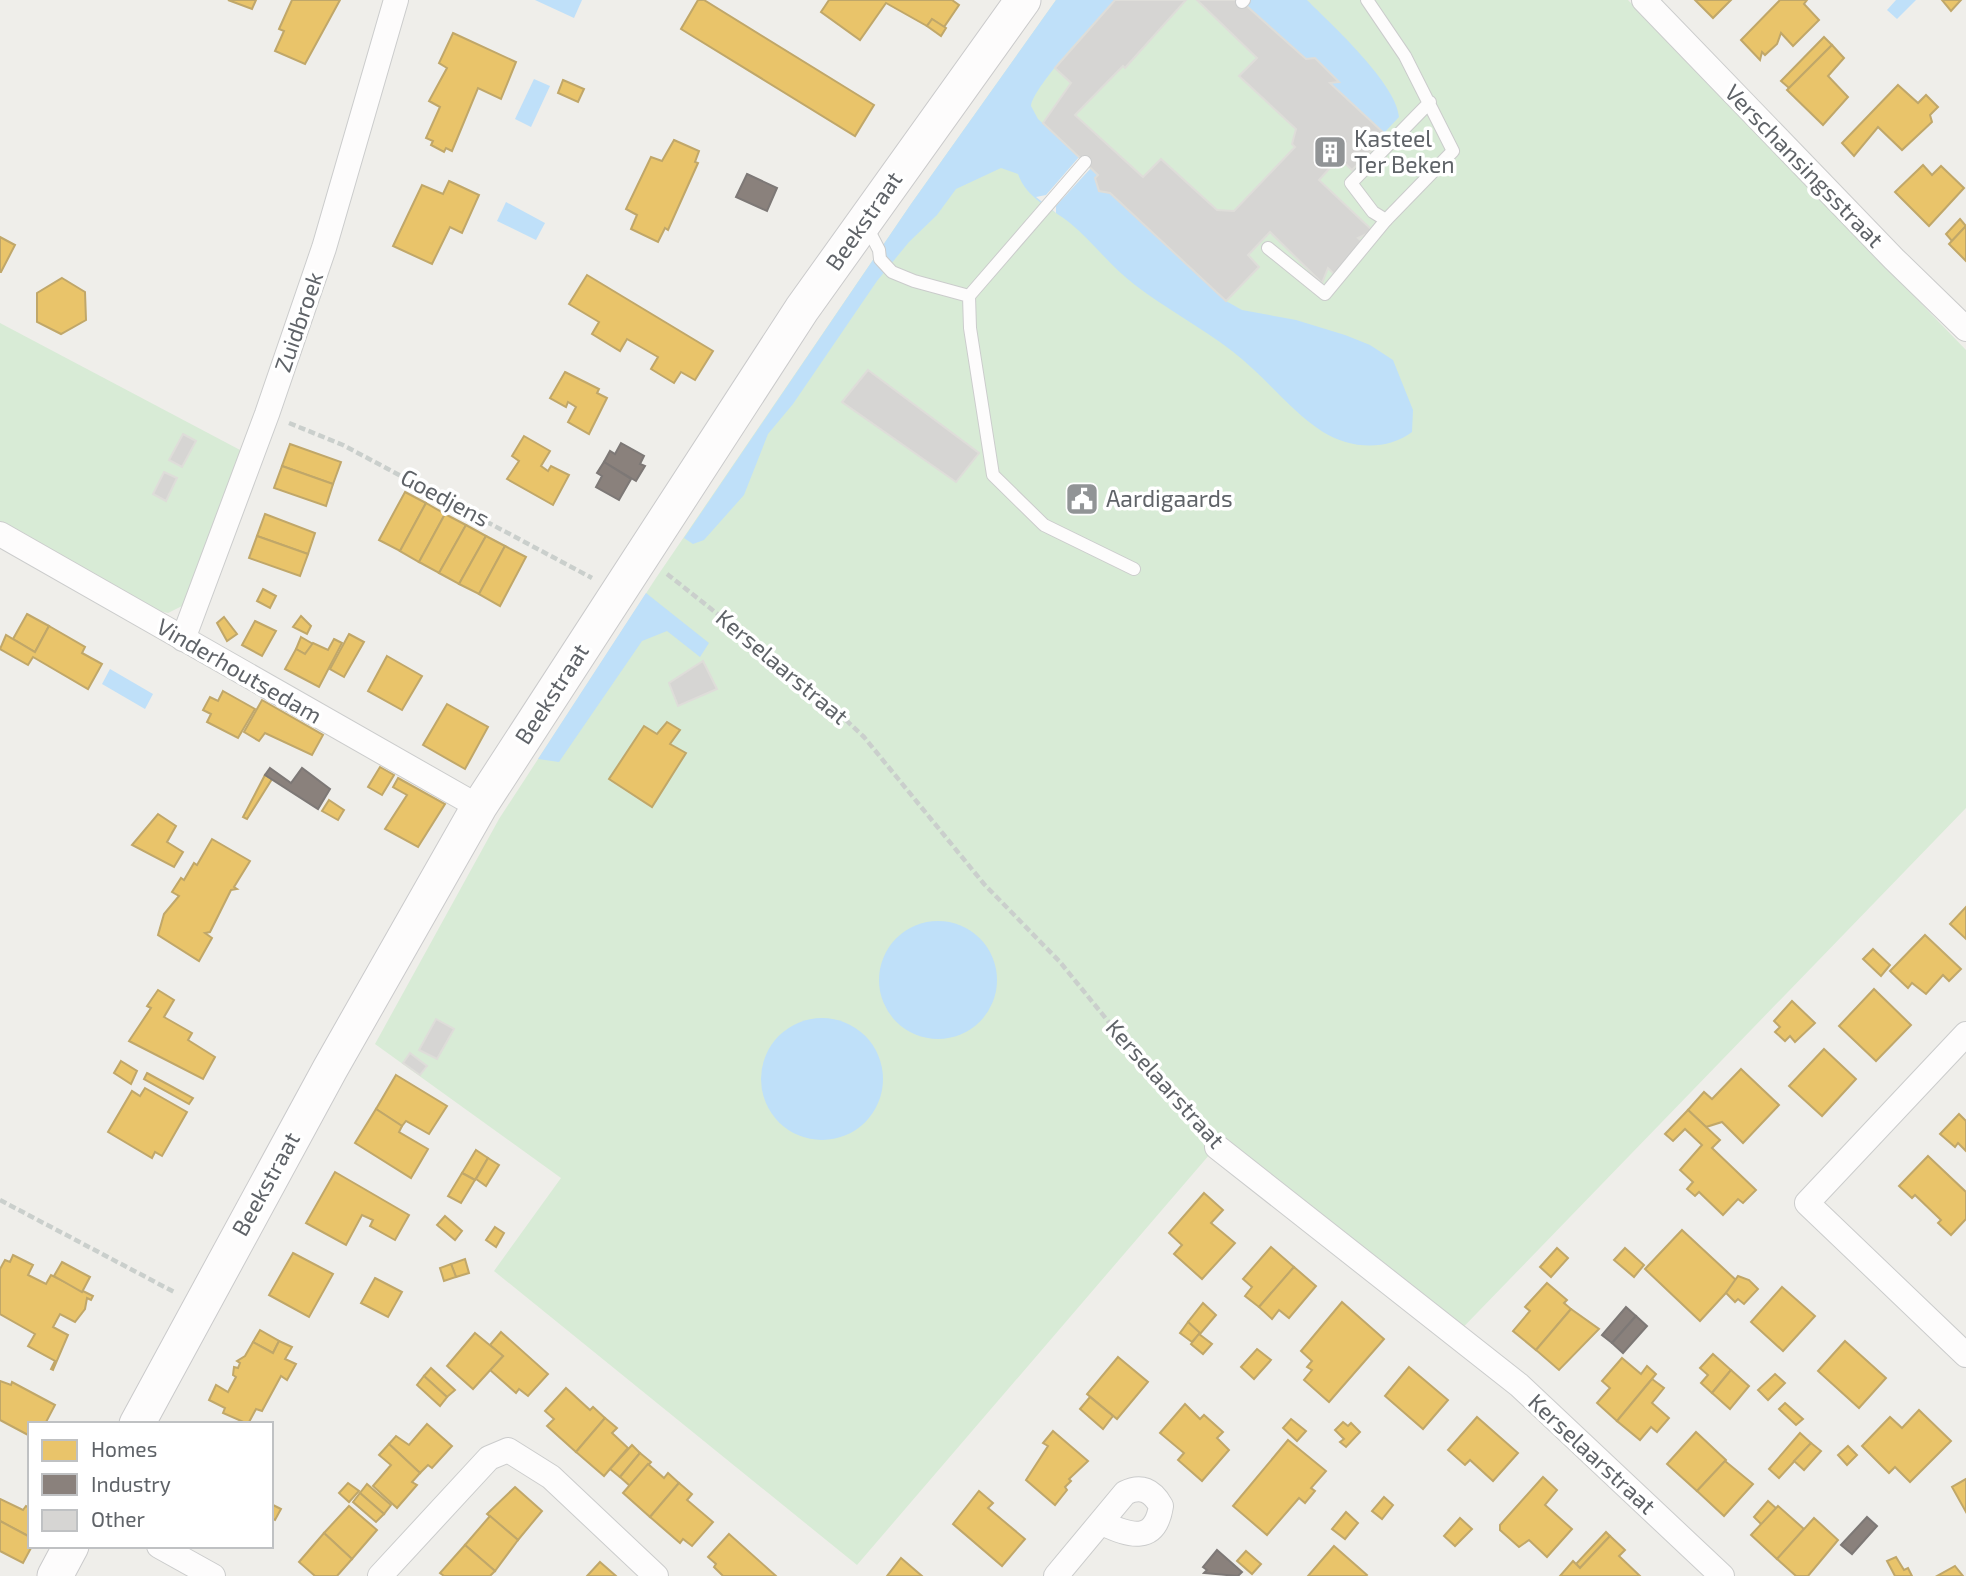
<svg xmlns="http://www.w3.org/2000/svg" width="1966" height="1576" font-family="'Exo 2',sans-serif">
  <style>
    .green { fill: #d8ebd6 }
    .water { fill: #bfe0f9 }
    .pier { fill: #efeeea }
    .homes { fill: #e9c46a; stroke: #c0a769; stroke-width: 2 }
    .industry { fill: #8a817c; stroke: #7d7876; stroke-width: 2 }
    .building { fill: #d6d5d3; stroke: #deddd9; stroke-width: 2 }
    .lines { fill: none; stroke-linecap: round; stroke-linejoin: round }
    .lane-casing { stroke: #cbcccc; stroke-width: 14 }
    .street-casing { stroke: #cbcccc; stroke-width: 26 }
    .secondary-casing { stroke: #cacacb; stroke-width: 37 }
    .path { stroke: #cacfcc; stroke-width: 4.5; stroke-dasharray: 7 3.5; stroke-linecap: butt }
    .lane { stroke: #fdfcfc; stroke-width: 12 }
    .street { stroke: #fdfcfc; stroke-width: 24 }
    .secondary { stroke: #fdfcfc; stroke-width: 35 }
    .labels { text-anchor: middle; stroke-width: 7; stroke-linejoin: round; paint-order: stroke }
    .poi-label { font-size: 23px; fill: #5f6368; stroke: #fff; text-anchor: start }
    .street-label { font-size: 23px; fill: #5f6368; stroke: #fff }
  </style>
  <rect width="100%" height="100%" fill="#efeeea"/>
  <!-- green -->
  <g class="green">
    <polygon points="1056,0 1628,0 1966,350 1966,808 1447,1344 1210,1154 857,1565 494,1271 561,1178 375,1044 499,819 656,578 911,204"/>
    <polygon points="0,323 242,451 184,605 168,613 150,609 0,523"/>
  </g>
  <!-- water -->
  <g class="water">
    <polygon points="535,0 582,0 574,18"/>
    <path d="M1056 0H1115C1097 20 1034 85 1031 106L1038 119 1098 175 1095 179 1099 190 1110 193 1226 301 1242 310 1296 320 1345 335 1370 345 1393 360 1413 410 1412 432C1387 451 1350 449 1323 432 1289 410 1264 375 1232 351 1201 327 1166 309 1135 285 1111 267 1093 242 1070 223 1050 207 1027 199 1018 174L1001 168 956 189 937 215 909 242 877 281 793 404 768 434 744 495 704 540 693 544 684 538 911 204Z"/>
    <path d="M1240 0H1307C1331 24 1397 84 1399 117L1384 133 1330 83 1339 81 1315 58 1306 59Z"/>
    <polygon points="1896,0 1916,0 1897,19 1887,10"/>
    <polygon points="534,79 550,86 531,127 515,119"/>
    <polygon points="506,202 545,223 536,240 497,221"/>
    <polygon points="646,593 709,643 700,657 667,631 642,641 559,762 538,759"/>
    <polygon points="110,669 153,694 145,709 102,684"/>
    <circle cx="938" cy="980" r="59"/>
    <circle cx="822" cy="1079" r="61"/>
  </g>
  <!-- pier -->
  <polygon class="pier" points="1079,157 1091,168 1056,206 1056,213 1036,197 1046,195"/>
  <!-- homes -->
  <g class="homes">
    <polygon points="228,0 256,0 252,9"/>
    <polygon points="292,0 340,0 305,64 275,51 284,31 279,29"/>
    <polygon points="698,0 704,0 874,105 855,136 681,29"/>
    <polygon points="829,0 952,0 959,5 944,27 932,19 927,26 886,3 860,40 821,12"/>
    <polygon points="1695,0 1731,0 1713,18"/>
    <polygon points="1780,0 1807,0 1804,4 1819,20 1793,46 1781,33 1777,44 1765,55 1762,52 1760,60 1741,40"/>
    <polygon points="1942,0 1961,0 1951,11"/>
    <polygon points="932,19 946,28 941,36 927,26"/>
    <polygon points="453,33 516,62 501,99 478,88 452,151 446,148 444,152 431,145 433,141 426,138 440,107 429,101 447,68 439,63"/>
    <polygon points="1824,37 1832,45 1789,88 1781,81"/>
    <polygon points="1832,45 1844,58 1828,76 1848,97 1823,125 1787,90"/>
    <polygon points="563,80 584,89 578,102 558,93"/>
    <polygon points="1898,85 1918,103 1926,95 1938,107 1930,115 1932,122 1902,150 1878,127 1854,156 1842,143"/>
    <polygon points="674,140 699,151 695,162 698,163 668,230 665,228 658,242 631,229 637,215 626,209 651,157 662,161"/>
    <polygon points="1923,165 1932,175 1941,166 1964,188 1929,226 1895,192"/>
    <polygon points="449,181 479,195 462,233 450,227 432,264 393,246 422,185 443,194"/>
    <polygon points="1960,219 1966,226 1952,241 1946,234"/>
    <polygon points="1965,227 1966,228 1966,261 1949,244"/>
    <polygon points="0,237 15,245 1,272 0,272"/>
    <polygon points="587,275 713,351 695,380 681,372 674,383 651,369 658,357 627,339 620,351 592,334 599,322 569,304"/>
    <polygon points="62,278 85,292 86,320 61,334 37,322 37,293"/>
    <polygon points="565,372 599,389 597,393 607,398 589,434 568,422 576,407 568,402 566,407 550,398"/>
    <polygon points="524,436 550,451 541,466 548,471 551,466 569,475 553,505 507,479 519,461 512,456"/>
    <polygon points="290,444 341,462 333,484 282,466"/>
    <polygon points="282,466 333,484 326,506 274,488"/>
    <polygon points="405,492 426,503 400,551 379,540"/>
    <polygon points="426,503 445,514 419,562 400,551"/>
    <polygon points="265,514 315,533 308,554 257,536"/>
    <polygon points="445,514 466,525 439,573 419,562"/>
    <polygon points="466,525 486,536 459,584 439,573"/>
    <polygon points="257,536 308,554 300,576 249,558"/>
    <polygon points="486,536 505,546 479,594 459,584"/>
    <polygon points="505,546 526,557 500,606 479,594"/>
    <polygon points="263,589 276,596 270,608 257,601"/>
    <polygon points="27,614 49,626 35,652 13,639"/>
    <polygon points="301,616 311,626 307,634 293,627"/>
    <polygon points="224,617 237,634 227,641 217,623"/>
    <polygon points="255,621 276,631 262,656 242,645"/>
    <polygon points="49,626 85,647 82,653 102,664 88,689 33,657 28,665 0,649 6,635 35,652"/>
    <polygon points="349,634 364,642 344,677 330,669"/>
    <polygon points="301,637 313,644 305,654 296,649"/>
    <polygon points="334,639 342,643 319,687 285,669 296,649 305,654 313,643 328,650"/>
    <polygon points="387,656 422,676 402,710 368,691"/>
    <polygon points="223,691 255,709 238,738 207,722 211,714 203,710 210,697 218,701"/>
    <polygon points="262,700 323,735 312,755 265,733 259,741 244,732"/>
    <polygon points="447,704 488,727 465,769 423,745"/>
    <polygon points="667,722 680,730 670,744 686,753 652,807 609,779 644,726 657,734"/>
    <polygon points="380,767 394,775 382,795 368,787"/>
    <polygon points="265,775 272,779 247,819 243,817"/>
    <polygon points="398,778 445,804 418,847 385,829 407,795 393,787"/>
    <polygon points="329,800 344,810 338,820 322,811"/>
    <polygon points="158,814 176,826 167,842 183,852 174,867 132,845"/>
    <polygon points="212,839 250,861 234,887 237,889 231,890 210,932 205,933 212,938 199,961 158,935 164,914 179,896 172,892 181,878 184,880 194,863 197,865"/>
    <polygon points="1966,907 1966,939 1950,924"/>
    <polygon points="1925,935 1961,969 1949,981 1943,975 1926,994 1912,983 1908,988 1890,971"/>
    <polygon points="1873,949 1890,965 1881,976 1863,959"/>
    <polygon points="1874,989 1911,1025 1876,1061 1839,1026"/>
    <polygon points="158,990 174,1000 164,1017 192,1033 188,1040 215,1057 203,1079 129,1041 151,1008 147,1006"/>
    <polygon points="1792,1001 1815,1023 1795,1042 1790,1036 1785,1041 1775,1032 1780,1027 1774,1021"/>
    <polygon points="1824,1049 1856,1079 1822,1116 1789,1086"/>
    <polygon points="121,1061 137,1071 131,1084 114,1073"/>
    <polygon points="1741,1069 1779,1105 1743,1143 1722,1122 1706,1127 1688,1110 1704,1092 1712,1099"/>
    <polygon points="147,1073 193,1098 189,1104 144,1079"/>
    <polygon points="396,1075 447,1106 429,1134 406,1121 402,1126 376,1109"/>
    <polygon points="145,1088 187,1112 162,1156 155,1152 152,1158 108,1132 132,1091 140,1096"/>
    <polygon points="376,1109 402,1126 399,1132 428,1149 411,1178 355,1143"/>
    <polygon points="1688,1110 1720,1140 1712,1148 1756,1190 1743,1203 1738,1199 1723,1215 1699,1192 1695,1196 1687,1189 1693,1182 1680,1170 1702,1145 1685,1129 1673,1141 1665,1134"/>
    <polygon points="1959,1114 1966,1121 1966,1151 1958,1143 1955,1147 1940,1134"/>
    <polygon points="476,1150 488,1158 475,1180 462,1173"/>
    <polygon points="1928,1156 1966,1192 1966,1219 1951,1235 1938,1223 1941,1220 1915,1195 1912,1198 1899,1186"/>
    <polygon points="488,1158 499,1165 486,1186 476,1179"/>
    <polygon points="335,1172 409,1215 395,1240 370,1226 373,1220 362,1215 346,1245 306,1223"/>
    <polygon points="462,1173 475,1180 461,1203 448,1196"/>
    <polygon points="1204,1193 1223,1210 1211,1223 1235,1243 1202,1279 1174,1254 1182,1245 1169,1233"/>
    <polygon points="445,1216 462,1231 455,1240 437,1225"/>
    <polygon points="495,1227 504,1233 496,1247 486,1240"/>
    <polygon points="1682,1230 1737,1281 1700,1321 1645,1269"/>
    <polygon points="1271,1247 1294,1267 1259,1307 1245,1296 1252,1287 1243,1279"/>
    <polygon points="1557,1248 1568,1258 1551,1277 1540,1267"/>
    <polygon points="1625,1248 1644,1265 1634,1277 1614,1260"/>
    <polygon points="293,1253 333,1274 309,1317 269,1295"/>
    <polygon points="13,1255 33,1265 28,1275 46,1284 51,1275 93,1296 91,1300 87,1298 85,1309 75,1322 60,1314 53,1327 68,1335 53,1370 51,1369 55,1361 28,1346 35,1334 0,1314 0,1269 5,1260 10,1262"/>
    <polygon points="465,1259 469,1273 456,1277 451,1264"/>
    <polygon points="62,1262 90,1277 82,1292 54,1276"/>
    <polygon points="451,1264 456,1277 444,1281 440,1268"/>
    <polygon points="1294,1267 1316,1286 1289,1318 1279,1310 1272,1319 1259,1307"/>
    <polygon points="1738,1276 1749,1280 1758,1289 1744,1304 1738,1299 1735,1302 1726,1293"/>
    <polygon points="375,1278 402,1292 388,1317 361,1303"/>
    <polygon points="1547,1283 1567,1300 1564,1303 1571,1309 1536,1350 1513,1331 1530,1311 1525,1307"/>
    <polygon points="1782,1287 1815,1316 1783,1351 1751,1322"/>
    <polygon points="1342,1302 1384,1339 1329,1402 1304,1380 1312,1370 1307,1367 1312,1361 1301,1351"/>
    <polygon points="1203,1303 1216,1315 1200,1334 1188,1322"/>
    <polygon points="1571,1309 1599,1329 1559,1370 1536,1350"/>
    <polygon points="1188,1322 1200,1333 1192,1342 1180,1333"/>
    <polygon points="260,1330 279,1341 273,1353 253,1342"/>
    <polygon points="501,1332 548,1374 528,1396 519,1389 516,1393 490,1370 503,1356 490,1345"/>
    <polygon points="475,1333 503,1356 473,1389 447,1366"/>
    <polygon points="1199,1334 1212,1344 1203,1354 1191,1344"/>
    <polygon points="279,1341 292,1347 285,1359 296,1364 287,1380 281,1376 262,1411 256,1409 248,1424 223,1413 225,1408 209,1400 216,1385 228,1392 236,1377 233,1375 234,1367 238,1368 240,1363 237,1361 245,1356 253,1342 273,1353"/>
    <polygon points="1845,1341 1886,1378 1859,1408 1818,1371"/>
    <polygon points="1257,1349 1271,1360 1254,1379 1241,1367"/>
    <polygon points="1713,1354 1731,1370 1712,1393 1701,1383 1708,1375 1700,1368"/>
    <polygon points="1118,1357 1148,1382 1117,1419 1087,1394"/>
    <polygon points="1622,1358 1641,1374 1647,1366 1656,1374 1617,1421 1597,1403 1610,1388 1602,1381"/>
    <polygon points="1409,1367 1448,1400 1423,1429 1385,1396"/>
    <polygon points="431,1368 455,1390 447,1397 424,1376"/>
    <polygon points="1731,1370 1749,1386 1730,1409 1712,1393"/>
    <polygon points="1775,1374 1785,1383 1768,1400 1758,1390"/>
    <polygon points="424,1376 447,1397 440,1406 417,1385"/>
    <polygon points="1652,1379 1664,1388 1652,1403 1669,1418 1657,1432 1651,1427 1640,1440 1617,1421"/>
    <polygon points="0,1381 11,1385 12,1382 55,1405 45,1424 30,1424 30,1436 0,1420"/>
    <polygon points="566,1388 590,1410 593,1407 605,1418 576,1452 547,1426 554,1419 545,1411"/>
    <polygon points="1090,1397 1113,1416 1103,1429 1080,1409"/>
    <polygon points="1785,1403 1803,1419 1796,1425 1779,1409"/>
    <polygon points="1185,1404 1200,1419 1204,1415 1223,1432 1217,1438 1229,1450 1202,1481 1178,1460 1184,1453 1160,1433"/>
    <polygon points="1919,1410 1951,1441 1910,1482 1895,1467 1889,1473 1862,1446 1890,1417 1902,1428"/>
    <polygon points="1477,1417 1518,1453 1493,1481 1470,1460 1465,1465 1448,1450"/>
    <polygon points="605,1418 617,1428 612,1433 628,1448 604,1476 576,1452"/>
    <polygon points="1291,1419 1306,1431 1297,1441 1283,1428"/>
    <polygon points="1343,1422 1348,1426 1351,1423 1360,1432 1346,1447 1340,1442 1344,1439 1335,1430"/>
    <polygon points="427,1424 452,1446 432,1468 428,1465 420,1473 389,1444 396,1436 409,1445"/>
    <polygon points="1053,1431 1088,1461 1069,1479 1071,1481 1065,1487 1067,1490 1055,1505 1026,1480 1048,1446 1043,1443"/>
    <polygon points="1696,1432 1726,1460 1697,1491 1667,1464"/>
    <polygon points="1800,1433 1811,1443 1779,1478 1769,1469"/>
    <polygon points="1288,1440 1326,1471 1311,1488 1315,1491 1305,1503 1299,1498 1267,1535 1233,1506"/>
    <polygon points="1811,1443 1821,1451 1804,1470 1794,1461"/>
    <polygon points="389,1444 420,1473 412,1482 417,1485 397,1508 373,1486 391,1465 379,1455"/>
    <polygon points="632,1445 640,1453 620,1477 610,1469"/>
    <polygon points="1848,1446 1857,1455 1847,1465 1838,1455"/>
    <polygon points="640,1453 651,1462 630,1486 620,1477"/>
    <polygon points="1725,1461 1753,1484 1724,1516 1697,1491"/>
    <polygon points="648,1464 664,1478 668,1473 679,1483 650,1517 623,1493"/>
    <polygon points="1543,1477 1557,1490 1545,1505 1572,1529 1547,1557 1529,1540 1519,1547 1500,1530 1500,1525"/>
    <polygon points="1966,1479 1966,1512 1952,1487"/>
    <polygon points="348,1483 359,1491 349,1502 339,1493"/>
    <polygon points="679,1483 692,1494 687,1500 713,1522 692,1546 683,1539 680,1543 650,1517"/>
    <polygon points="367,1484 391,1505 384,1514 360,1493"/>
    <polygon points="515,1487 542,1511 518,1540 487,1514"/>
    <polygon points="979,1491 993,1503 988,1508 1025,1539 1002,1566 953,1524"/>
    <polygon points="360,1493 384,1514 376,1522 353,1502"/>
    <polygon points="1384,1497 1393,1505 1382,1519 1372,1511"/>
    <polygon points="0,1499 23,1510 26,1506 30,1508 30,1537 0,1521"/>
    <polygon points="1768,1501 1777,1509 1762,1525 1754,1517"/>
    <polygon points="271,1504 281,1509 275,1520 271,1518"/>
    <polygon points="349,1506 377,1530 352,1559 324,1533"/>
    <polygon points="1778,1506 1804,1529 1777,1559 1751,1535"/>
    <polygon points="1346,1512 1358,1523 1345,1539 1332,1529"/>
    <polygon points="490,1516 518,1540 495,1571 465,1545"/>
    <polygon points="1460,1518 1472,1529 1455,1546 1444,1536"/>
    <polygon points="1814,1518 1838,1540 1808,1576 1796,1576 1777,1559"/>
    <polygon points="0,1521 30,1537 32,1546 23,1563 0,1551"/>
    <polygon points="1606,1532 1610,1536 1580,1568 1576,1564"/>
    <polygon points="324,1533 352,1559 337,1576 315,1576 299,1562"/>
    <polygon points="729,1534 776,1576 723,1576 714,1567 716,1564 708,1557"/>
    <polygon points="1610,1536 1625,1550 1619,1556 1640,1576 1560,1576 1573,1561 1580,1568"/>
    <polygon points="465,1545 495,1571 490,1576 444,1576 440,1573"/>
    <polygon points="1334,1546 1367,1575 1366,1576 1308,1576"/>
    <polygon points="1246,1551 1261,1564 1252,1574 1237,1561"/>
    <polygon points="1896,1557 1904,1570 1908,1568 1912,1576 1895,1576 1887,1561"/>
    <polygon points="901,1558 922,1576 887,1576"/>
    <polygon points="600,1562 616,1576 587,1576"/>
    <polygon points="1955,1566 1963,1576 1937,1576"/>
  </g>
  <!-- industry -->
  <g class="industry">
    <polygon points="747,174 777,188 767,211 736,197"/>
    <polygon points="621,443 644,456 640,464 645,466 636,481 604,462 610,451 615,454"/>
    <polygon points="604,462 631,479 619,500 596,487 602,476 597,473"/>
    <polygon points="270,768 291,783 302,768 330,789 318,809 265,775"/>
    <polygon points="1626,1307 1636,1316 1612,1343 1602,1335"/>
    <polygon points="1636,1316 1647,1326 1623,1353 1612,1343"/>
    <polygon points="1867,1517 1877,1526 1852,1554 1841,1545"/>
    <polygon points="1217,1550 1242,1572 1238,1576 1204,1573 1207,1570 1203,1567"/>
  </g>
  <!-- building -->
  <g class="building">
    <polygon points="1115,0 1186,0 1125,68 1123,66 1075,115 1143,177 1161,159 1217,210 1234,211 1295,147 1292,144 1296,129 1239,76 1257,58 1197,0 1240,0 1306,59 1315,58 1339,82 1330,83 1386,135 1352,170 1339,158 1319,180 1373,231 1358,238 1364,243 1334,274 1328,268 1322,283 1270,232 1248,255 1259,267 1226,301 1110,193 1099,191 1095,178 1098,175 1043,123 1071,83 1055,68"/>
    <polygon points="868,370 979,453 956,482 842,402"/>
    <polygon points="183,434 196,441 182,467 169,460"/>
    <polygon points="164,472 177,478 166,501 153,494"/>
    <polygon points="703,661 717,689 678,706 669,683"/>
    <polygon points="436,1019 454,1029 437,1059 419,1050"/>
    <polygon points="410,1053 427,1066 420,1075 403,1063"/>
  </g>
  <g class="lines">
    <defs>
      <g id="lane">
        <polyline points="1367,0 1405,56 1453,151 1386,220 1373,212 1351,183 1430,102"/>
        <polyline points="1242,2 1244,0"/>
        <polyline points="866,225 879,250 880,259 892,272 914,281 969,296 970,328 993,475 1044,525 1134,569"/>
        <polyline points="1268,248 1325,294 1386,220"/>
        <polyline points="969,296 1085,162"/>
      </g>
      <g id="street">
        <polyline points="1644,0 1894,259 1966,329"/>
        <polyline points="0,534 479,807"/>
        <polyline points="183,639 267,414 324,248 396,0"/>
        <polyline points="1966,1034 1807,1203 1966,1355"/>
        <polyline points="1217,1147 1519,1385 1722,1576"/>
        <polyline points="159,1546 213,1576"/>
        <polyline points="380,1576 489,1458 508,1450 551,1477 656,1576"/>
        <path d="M1056 1576 1125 1493C1141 1485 1152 1490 1161 1506 1155 1544 1130 1536 1102 1523"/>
      </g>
      <g id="secondary">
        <polyline points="137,1424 330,1069 479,807 802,309 1023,0"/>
        <polyline points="55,1576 71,1546"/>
      </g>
    </defs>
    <!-- lane casing -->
    <use href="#lane" class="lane-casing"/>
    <!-- street casing -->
    <use href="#street" class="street-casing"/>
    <!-- secondary casing -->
    <use href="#secondary" class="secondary-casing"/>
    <!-- path -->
    <g class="path">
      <polyline points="289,423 343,445 592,578"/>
      <polyline points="667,574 815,691 864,737 984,884 1060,962 1155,1079 1200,1128"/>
      <polyline points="0,1200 176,1293"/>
    </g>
    <!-- lane -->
    <use href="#lane" class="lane"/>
    <!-- street -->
    <use href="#street" class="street"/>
    <!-- secondary -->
    <use href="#secondary" class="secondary"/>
  </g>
  <!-- icons -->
  <defs>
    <symbol id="building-square" viewBox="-11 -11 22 22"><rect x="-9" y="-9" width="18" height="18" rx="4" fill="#919496" stroke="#fff"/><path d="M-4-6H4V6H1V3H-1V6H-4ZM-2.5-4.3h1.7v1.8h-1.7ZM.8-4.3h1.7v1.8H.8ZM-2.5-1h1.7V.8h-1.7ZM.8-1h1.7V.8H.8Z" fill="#fff"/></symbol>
    <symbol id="civic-square" viewBox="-11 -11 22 22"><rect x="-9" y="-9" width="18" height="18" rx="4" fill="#919496" stroke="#fff"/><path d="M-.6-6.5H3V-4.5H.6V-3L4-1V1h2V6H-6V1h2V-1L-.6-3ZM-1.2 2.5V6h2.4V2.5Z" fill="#fff"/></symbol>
  </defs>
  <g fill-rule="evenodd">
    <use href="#building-square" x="1311" y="133" width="38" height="38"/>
    <use href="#civic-square" x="1063" y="480" width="38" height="38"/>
  </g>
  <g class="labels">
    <!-- poi labels -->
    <g class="poi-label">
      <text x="1354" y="147">Kasteel<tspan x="1354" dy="26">Ter Beken</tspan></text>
      <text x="1106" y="507">Aardigaards</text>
    </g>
    <!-- street labels -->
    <g class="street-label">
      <text transform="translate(1804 166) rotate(46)" y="8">Verschansingsstraat</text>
      <text transform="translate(864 221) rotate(-55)" y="8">Beekstraat</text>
      <text transform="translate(299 322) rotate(-71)" y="8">Zuidbroek</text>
      <text transform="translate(445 498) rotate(28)" y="8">Goedjens</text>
      <text transform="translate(782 667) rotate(40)" y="8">Kerselaarstraat</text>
      <text transform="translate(239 671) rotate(30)" y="8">Vinderhoutsedam</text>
      <text transform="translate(552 694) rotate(-57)" y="8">Beekstraat</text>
      <text transform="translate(1165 1084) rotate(48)" y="8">Kerselaarstraat</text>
      <text transform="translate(266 1184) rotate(-61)" y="8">Beekstraat</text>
      <text transform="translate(1592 1454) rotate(43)" y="8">Kerselaarstraat</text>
    </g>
  </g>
  <!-- legend -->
  <rect x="28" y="1422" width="245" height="126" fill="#ffffff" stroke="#bfc1c3" stroke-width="2"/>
  <rect x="42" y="1440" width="35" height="21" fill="#e9c46a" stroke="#bfc1c3" stroke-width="2"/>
  <text x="91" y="1457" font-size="21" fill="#5f6368">Homes</text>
  <rect x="42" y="1474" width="35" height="21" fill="#8a817c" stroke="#bfc1c3" stroke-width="2"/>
  <text x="91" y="1492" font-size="21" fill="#5f6368">Industry</text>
  <rect x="42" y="1510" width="35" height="21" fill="#d6d5d3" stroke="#bfc1c3" stroke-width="2"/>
  <text x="91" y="1527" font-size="21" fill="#5f6368">Other</text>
</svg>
